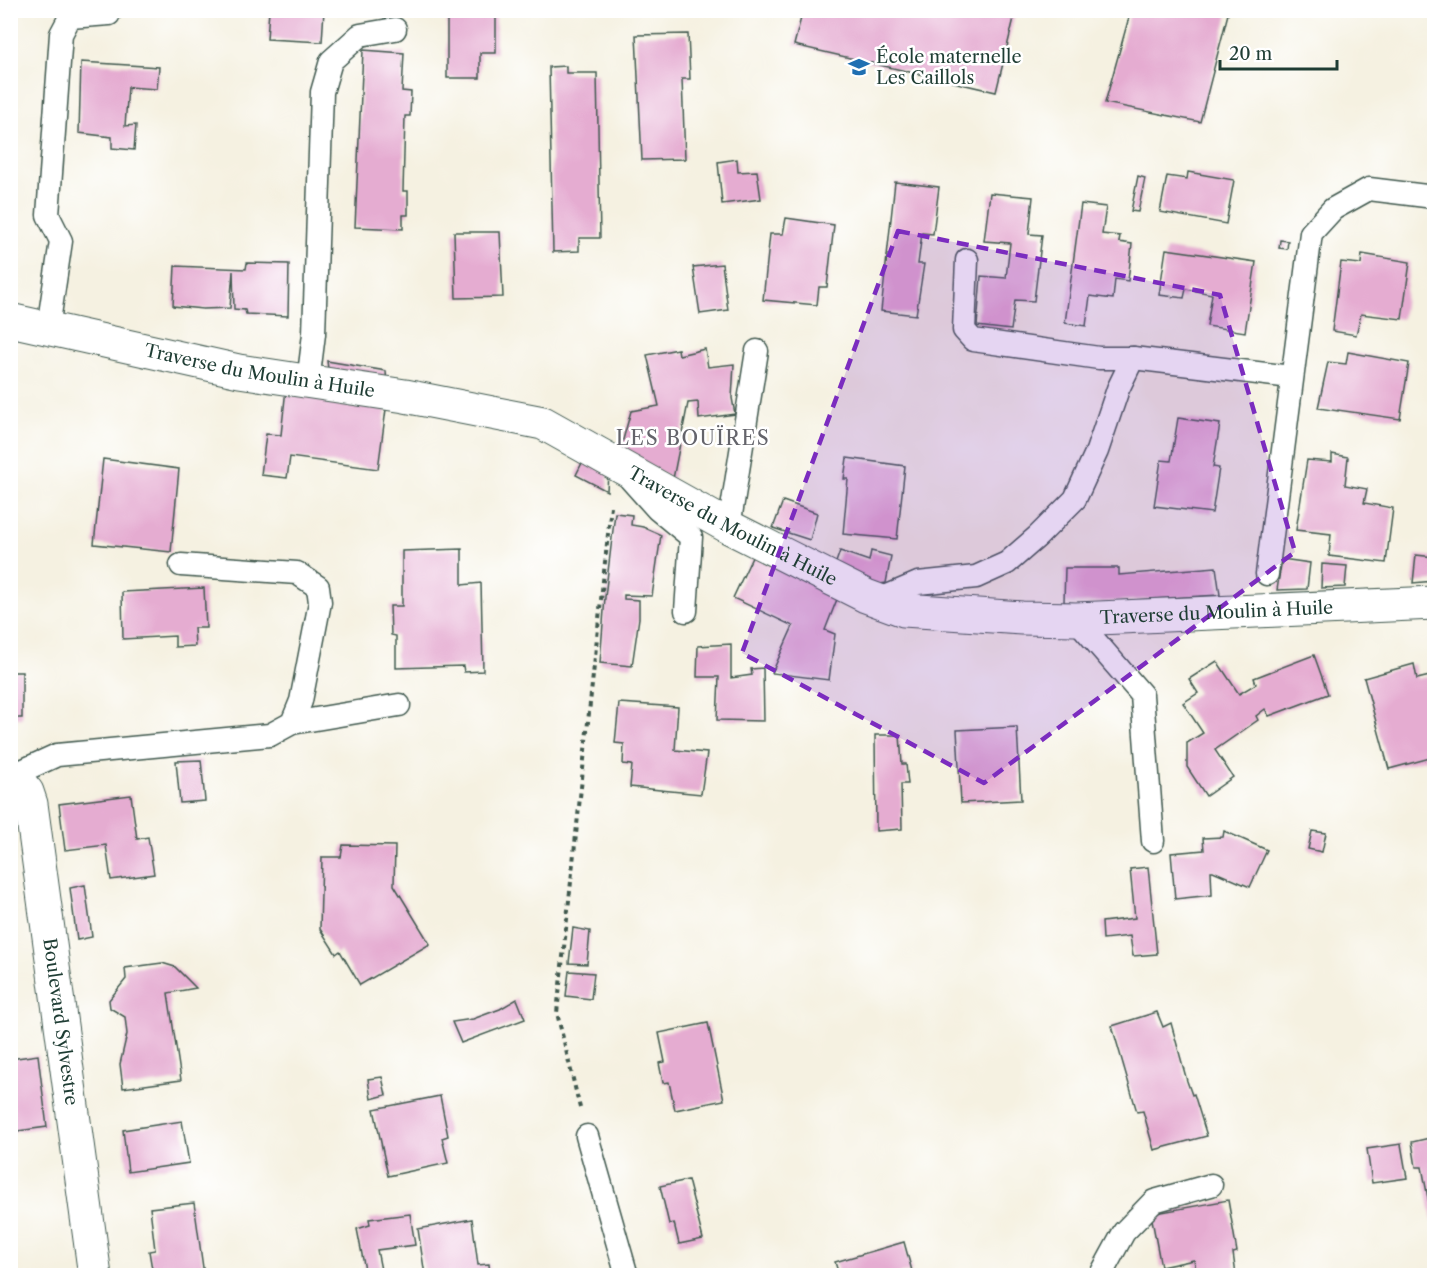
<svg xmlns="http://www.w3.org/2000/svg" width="1445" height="1286" font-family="'Libre Caslon Text',serif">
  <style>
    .building { fill: #e5acd1 }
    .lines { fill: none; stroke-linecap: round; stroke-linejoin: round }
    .service-casing { stroke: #3f584e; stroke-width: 25 }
    .minor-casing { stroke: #3f584e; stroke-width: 35 }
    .path { stroke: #3f584e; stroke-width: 4; stroke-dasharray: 4.5 4.5; stroke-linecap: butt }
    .service { stroke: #fff; stroke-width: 22 }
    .minor { stroke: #fff; stroke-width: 33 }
    .marked { fill: #7b2cbf; fill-opacity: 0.2; stroke: #7b2cbf; stroke-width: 4.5; stroke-dasharray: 12 8; stroke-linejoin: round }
    .labels { text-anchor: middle; stroke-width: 5; stroke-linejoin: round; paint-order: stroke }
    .poi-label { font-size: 18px; fill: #1f3d34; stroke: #fff; text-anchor: start }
    .street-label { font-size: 18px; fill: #1f3d34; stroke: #fff }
    .neighbourhood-label { font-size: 20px; letter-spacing: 1.5px; fill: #64646b; stroke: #fff }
  </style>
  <rect width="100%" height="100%" fill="#fff"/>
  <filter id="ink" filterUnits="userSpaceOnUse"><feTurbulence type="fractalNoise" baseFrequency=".0167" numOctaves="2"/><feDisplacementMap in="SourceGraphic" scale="12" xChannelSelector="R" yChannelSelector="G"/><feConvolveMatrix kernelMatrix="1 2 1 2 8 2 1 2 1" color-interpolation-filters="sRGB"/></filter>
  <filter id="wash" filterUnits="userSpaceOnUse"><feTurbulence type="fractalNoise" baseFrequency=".008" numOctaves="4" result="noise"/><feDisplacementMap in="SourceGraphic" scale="24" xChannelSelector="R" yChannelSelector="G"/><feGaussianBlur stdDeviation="1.35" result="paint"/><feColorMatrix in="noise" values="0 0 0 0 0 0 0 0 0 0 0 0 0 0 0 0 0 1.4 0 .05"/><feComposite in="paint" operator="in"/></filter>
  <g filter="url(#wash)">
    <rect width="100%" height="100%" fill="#f5f1e1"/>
    <g id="blocks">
      <!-- building -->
      <g class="building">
        <polygon points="269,10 324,10 322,42 267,39"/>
        <polygon points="447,10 496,10 496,53 480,53 480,78 447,78"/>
        <polygon points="803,10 1016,10 996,92 794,45"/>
        <polygon points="1131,10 1229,10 1200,122 1105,103"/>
        <polygon points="688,34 690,79 682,79 685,159 642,160 636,35"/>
        <polygon points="363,50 404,53 402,91 411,92 410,116 405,116 403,191 408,191 408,215 403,215 403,229 355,227"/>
        <polygon points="81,62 159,67 157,89 128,87 125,126 136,125 134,150 112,148 112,137 79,133"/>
        <polygon points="566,66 566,73 597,73 600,238 579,238 579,251 553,252 549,67"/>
        <polygon points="737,159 738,172 757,171 761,199 722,204 718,162"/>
        <polygon points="1188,172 1234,180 1226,224 1160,212 1167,176 1187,179"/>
        <polygon points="1138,176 1145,178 1138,212 1131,211"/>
        <polygon points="895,182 939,187 933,234 922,233 918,264 924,264 916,315 881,311"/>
        <polygon points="990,193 1033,197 1029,234 1042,235 1034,301 1015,300 1011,330 977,326 981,276 1006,278 1010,243 984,241"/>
        <polygon points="1081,204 1106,207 1102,234 1120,236 1119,242 1132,244 1128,281 1115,279 1113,299 1090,296 1086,326 1065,323"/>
        <polygon points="786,218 834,225 827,287 819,287 817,305 763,300 770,234 783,234"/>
        <polygon points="454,232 500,232 503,297 456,298"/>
        <polygon points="1280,240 1288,241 1287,249 1279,248"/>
        <polygon points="1166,249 1256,262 1245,332 1207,326 1212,294 1186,289 1184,298 1159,295"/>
        <polygon points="1362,254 1410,262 1402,319 1361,314 1356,335 1332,331 1341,262 1361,264"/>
        <polygon points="247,263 289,264 288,316 246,314 245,310 234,309 233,271 230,308 203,309 173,306 175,266 246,269"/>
        <polygon points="722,264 728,310 700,314 693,267"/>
        <polygon points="678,349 679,355 705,349 708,367 734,364 732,398 735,414 699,419 698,402 688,403 673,479 619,454 631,411 659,406 647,355"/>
        <polygon points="1348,352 1409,363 1400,419 1338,410 1338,411 1318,408 1328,362 1346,364"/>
        <polygon points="327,361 386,371 387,386 329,376"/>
        <polygon points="286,389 387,402 378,469 290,457 287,478 261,475 266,434 281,435"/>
        <polygon points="1178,418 1220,424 1213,467 1219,468 1212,513 1154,506 1161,460 1171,461"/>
        <polygon points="1332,454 1348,457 1345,485 1367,489 1364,503 1393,508 1386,563 1329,556 1331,534 1296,530 1307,460 1332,462"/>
        <polygon points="847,458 905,466 897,539 843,534 848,479 844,479"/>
        <polygon points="103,459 179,469 171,552 94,544"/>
        <polygon points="584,459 608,472 607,491 576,475"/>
        <polygon points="783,501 817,513 810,540 773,528"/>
        <polygon points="615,513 632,515 631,525 643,527 661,535 652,596 624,595 624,599 639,600 639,618 632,666 600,663 605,597"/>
        <polygon points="462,549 462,585 481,583 483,671 464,672 463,666 396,668 396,636 391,635 390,606 402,606 402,551"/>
        <polygon points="755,551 839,594 825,630 835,634 829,680 772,673 793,626 733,598"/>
        <polygon points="840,551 869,561 871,551 891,556 886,583 873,585 833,571"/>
        <polygon points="1416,555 1434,557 1434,581 1413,583"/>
        <polygon points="1282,559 1310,563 1307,589 1277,590"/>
        <polygon points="1322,564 1347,566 1345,587 1321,588"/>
        <polygon points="1216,567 1220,595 1079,603 1064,602 1065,568 1119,568 1119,575"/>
        <polygon points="204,588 206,628 194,628 195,646 175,647 175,636 123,639 122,592"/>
        <polygon points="731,644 731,678 752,675 751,669 763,668 764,721 717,720 719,677 697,677 698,646"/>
        <polygon points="1314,655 1328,694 1269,716 1265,709 1256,716 1258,720 1215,750 1233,777 1206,796 1187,767 1187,743 1203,733 1183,703 1198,693 1189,679 1217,661 1239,694 1256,684 1254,678"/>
        <polygon points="1414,664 1417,679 1434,675 1434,757 1389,769 1364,678"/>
        <rect x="10" y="672" width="12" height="46"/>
        <polygon points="619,703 678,707 675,750 707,753 701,794 630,787 632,765 623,764 624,744 615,743"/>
        <polygon points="1017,727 1021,800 961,803 957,730"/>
        <polygon points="875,735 900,735 902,764 906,764 908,784 901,784 902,829 876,831"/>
        <polygon points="201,760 205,801 180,803 176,761"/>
        <polygon points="131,795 137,839 148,837 154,874 111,880 106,845 65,850 59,804"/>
        <polygon points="1224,831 1267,850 1250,887 1213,871 1211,871 1212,895 1175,899 1171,853 1204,850 1203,838 1223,837"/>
        <polygon points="1312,831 1326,833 1322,852 1308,849"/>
        <polygon points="343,845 395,846 394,885 430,944 360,985 340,951 336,954 320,929 322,857 341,857"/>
        <polygon points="1148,867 1157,954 1133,956 1130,936 1103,939 1102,922 1135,918 1130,869"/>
        <polygon points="85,885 92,937 77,940 70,888"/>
        <polygon points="573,928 590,931 587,964 569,963"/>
        <polygon points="162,963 175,967 196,988 168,993 181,1080 123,1088 120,1064 127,1034 125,1017 110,1008 109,1000 126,979 125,968"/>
        <polygon points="569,971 594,973 591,999 566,996"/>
        <polygon points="517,999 525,1019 461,1043 452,1022 473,1019 500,1009"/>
        <polygon points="1157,1012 1163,1027 1171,1023 1187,1081 1192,1095 1194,1094 1207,1136 1154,1150 1143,1111 1137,1112 1112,1026"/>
        <polygon points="708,1023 724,1100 675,1110 669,1082 663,1083 659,1063 665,1062 659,1033"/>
        <polygon points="38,1055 47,1127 10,1132 10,1059"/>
        <polygon points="382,1077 386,1095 371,1099 368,1079"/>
        <polygon points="440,1096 448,1136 442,1138 448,1163 388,1176 374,1109"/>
        <polygon points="182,1121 189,1163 128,1172 123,1130"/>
        <polygon points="1434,1137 1434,1224 1433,1224 1422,1167 1416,1167 1412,1142"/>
        <polygon points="1401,1144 1407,1178 1372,1183 1367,1149"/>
        <polygon points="688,1180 703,1239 679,1244 674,1223 669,1224 660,1186"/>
        <polygon points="1228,1200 1237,1252 1233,1253 1236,1275 1197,1275 1194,1260 1161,1267 1151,1214"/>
        <polygon points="194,1203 204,1275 153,1275 149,1251 155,1250 150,1208"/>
        <polygon points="410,1214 415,1245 377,1250 382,1275 366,1275 357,1229 370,1225 369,1219"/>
        <polygon points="472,1219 478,1265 489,1264 490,1275 425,1275 418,1229"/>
        <polygon points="904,1242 912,1271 896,1275 839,1275 835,1262"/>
      </g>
    </g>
  </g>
  <g filter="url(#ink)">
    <use href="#blocks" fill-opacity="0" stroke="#3f584e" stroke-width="1.5"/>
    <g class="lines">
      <defs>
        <g id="service">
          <polyline points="967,260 964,330 973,340 1099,358 1133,358 1291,377"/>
          <polyline points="48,328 61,241 48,215 61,34 70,17 109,14"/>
          <polyline points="308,382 314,334 322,92 331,61 360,35 395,29"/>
          <polyline points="631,480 657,509 691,537 686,611"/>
          <polyline points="729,527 757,351"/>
          <polyline points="1267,574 1311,233 1333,209 1369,189 1434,197"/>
          <polyline points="878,600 918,583 976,577 1007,563 1038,536 1075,499 1097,451 1118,389 1133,358"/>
          <polyline points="1076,619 1142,695 1153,841"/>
          <polyline points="292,723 399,705"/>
          <polyline points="13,775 57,755 270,735 292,723 301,701 320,602 318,587 297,573 181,565"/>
          <polyline points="587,1136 627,1276"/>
          <polyline points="1100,1276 1124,1232 1154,1201 1211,1185"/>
        </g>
        <g id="minor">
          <path id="s1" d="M10 320 239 371 405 396 543 423 729 527 866 596 904 610 1022 618 1076 619 1434 603"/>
          <path id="s2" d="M10 773 13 775 27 792 31 804 95 1276"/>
        </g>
      </defs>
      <!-- service casing -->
      <use href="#service" class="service-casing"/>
      <!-- minor casing -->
      <use href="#minor" class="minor-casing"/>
      <!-- path -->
      <polyline class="path" points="580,1108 557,1013 611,506"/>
      <!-- service -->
      <use href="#service" class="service"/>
      <!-- minor -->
      <use href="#minor" class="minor"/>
    </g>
  </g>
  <!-- marked area -->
  <path class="marked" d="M898 231 1220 295 1295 552 984 783 742 653Z"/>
  <!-- icons -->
  <defs>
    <symbol id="school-bare" viewBox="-9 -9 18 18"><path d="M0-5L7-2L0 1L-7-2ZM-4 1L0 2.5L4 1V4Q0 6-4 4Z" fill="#1f6fb2" stroke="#fff" stroke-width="2.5" paint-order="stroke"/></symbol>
  </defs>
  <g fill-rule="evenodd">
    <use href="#school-bare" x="844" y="52" width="30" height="30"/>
  </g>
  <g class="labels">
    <!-- poi labels -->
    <g class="poi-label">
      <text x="876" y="63">École maternelle<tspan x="876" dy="21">Les Caillols</tspan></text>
    </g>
    <!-- street labels -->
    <g class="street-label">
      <text dy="6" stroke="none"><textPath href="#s1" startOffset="255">Traverse du Moulin à Huile</textPath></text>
      <text dy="6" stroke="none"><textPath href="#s1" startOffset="759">Traverse du Moulin à Huile</textPath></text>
      <text dy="6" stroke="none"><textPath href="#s1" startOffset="1263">Traverse du Moulin à Huile</textPath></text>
      <text dy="6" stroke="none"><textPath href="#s2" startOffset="258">Boulevard Sylvestre</textPath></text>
    </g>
    <!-- neighbourhood labels -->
    <g class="neighbourhood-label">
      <text x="693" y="445">LES BOUÏRES</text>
    </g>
  </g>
  <!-- margin -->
  <rect width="1445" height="1286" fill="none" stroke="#fff" stroke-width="36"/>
  <!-- scale -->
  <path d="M1220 60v9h117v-9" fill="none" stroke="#1f3d34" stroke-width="3"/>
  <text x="1229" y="60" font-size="18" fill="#1f3d34" stroke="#ffffff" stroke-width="4.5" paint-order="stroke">20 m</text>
</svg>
